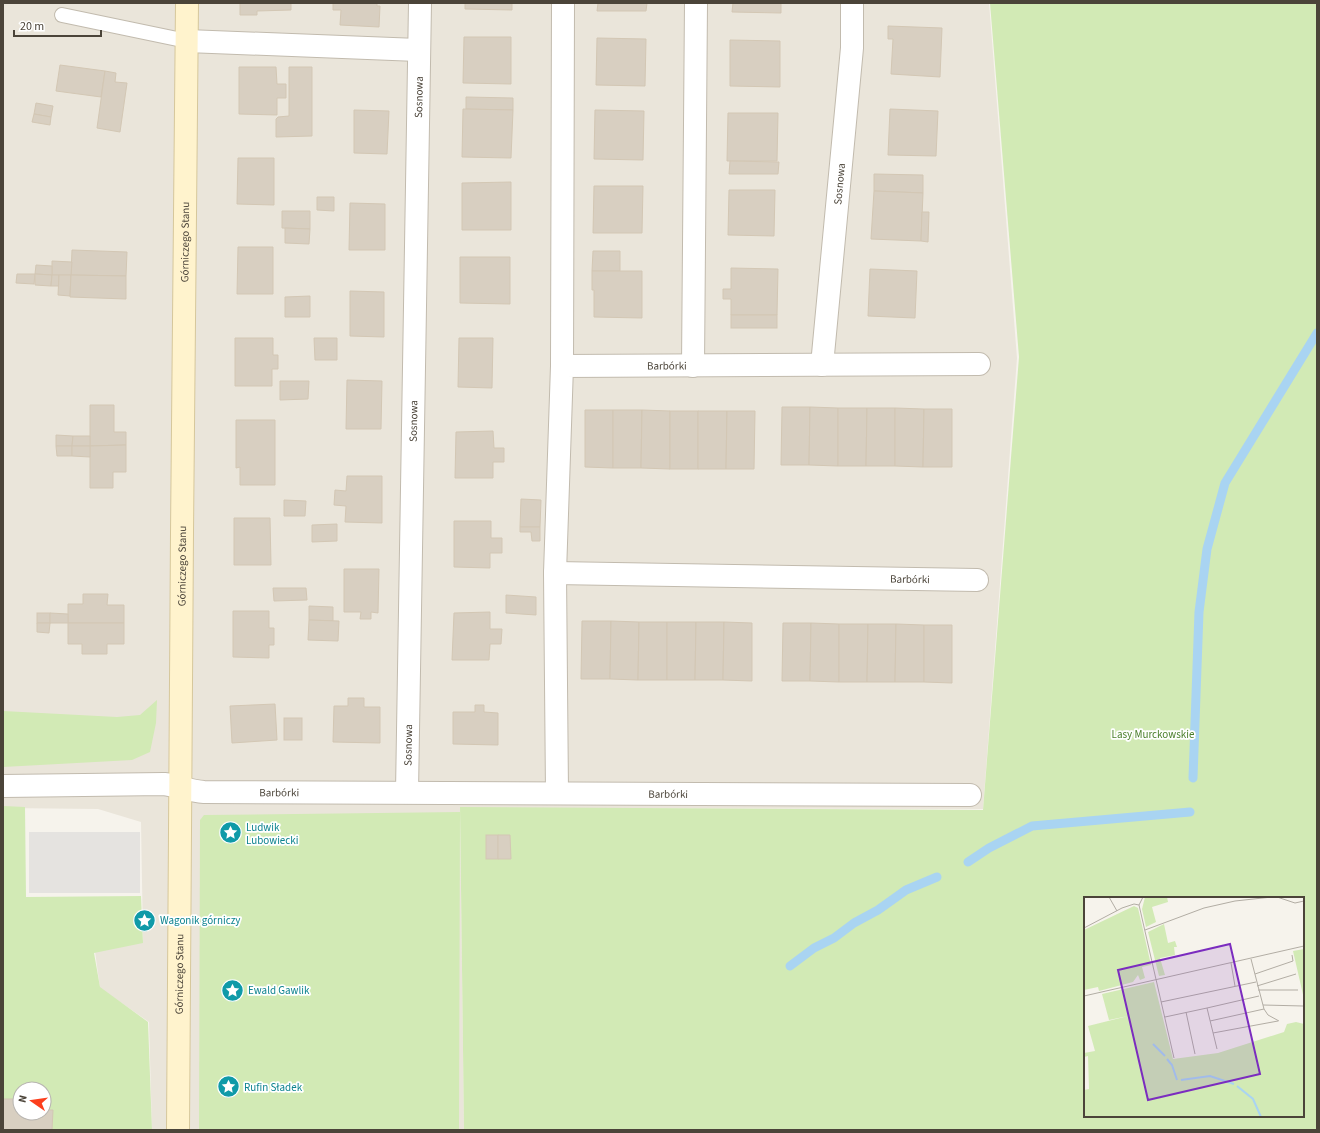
<svg xmlns="http://www.w3.org/2000/svg" width="1320" height="1133" font-family="'Source Sans 3',sans-serif">
  <style>
    .residential { fill: #eae5da }
    .green { fill: #d2eab5; fill-rule: evenodd }
    .parking { fill: #e5e3e0 }
    .lines { fill: none; stroke-linecap: round; stroke-linejoin: round }
    .stream { stroke: #a9d4f2; stroke-width: 9 }
    .building { fill: #d8cfc1; stroke: #d3c7b4 }
    .lane-casing { stroke: #c2bbae; stroke-width: 16 }
    .street-casing { stroke: #c2bbae; stroke-width: 24 }
    .secondary-casing { stroke: #d6c79b; stroke-width: 24 }
    .lane { stroke: #fff; stroke-width: 14 }
    .street { stroke: #fff; stroke-width: 22 }
    .secondary { stroke: #fff3cd; stroke-width: 22 }
    .labels { text-anchor: middle; stroke-width: 3.5; stroke-linejoin: round; paint-order: stroke }
    .street-label { font-size: 11px; fill: #4b4439; stroke: #fff }
    .park-label { font-size: 11px; fill: #4a7f2a; stroke: #fff }
    .culture-label { font-size: 11px; fill: #0d838f; stroke: #fff; text-anchor: start }
    .inset-river { fill: none; stroke: #a9d4f2; stroke-width: 2 }
    .inset-road { fill: none; stroke: #b2ada4; stroke-width: 1 }
    .view { fill: #7b2cbf; fill-opacity: 0.15; stroke: #7b2cbf; stroke-width: 2 }
    .inset-edge { fill: none; stroke: #4b4439; stroke-width: 2 }
  </style>
  <rect width="100%" height="100%" fill="#f6f3ec"/>
  <!-- residential -->
  <polygon class="residential" points="3,3 989,3 1017,358 983,809 460,808 464,1130 152,1130 149,1022 100,988 95,951 143,940 141,822 98,809 3,808"/>
  <!-- green -->
  <g class="green">
    <path d="M990 3H1317V1130H464L460 807 983 810 1019 357ZM1085 898H1303V1116H1085Z"/>
    <polygon points="157,700 156,723 150,752 132,760 3,767 3,711 117,717 140,715"/>
    <path d="M3 806 25 807 26 897 141 896 143 943 94 953 100 987 148 1022 152 1130H3ZM20 1089H44V1113H20Z"/>
    <polygon points="460,812 459,1130 199,1130 200,820 204,815"/>
  </g>
  <!-- parking -->
  <rect class="parking" x="29" y="832" width="111" height="61"/>
  <g class="lines">
    <!-- stream -->
    <g class="stream">
      <polyline points="1193,778 1199,612 1207,549 1225,483 1317,333"/>
      <polyline points="968,862 989,848 1032,826 1190,812"/>
      <polyline points="790,966 814,948 834,938 854,923 878,910 906,890 937,877"/>
    </g>
  </g>
  <!-- building -->
  <g class="building">
    <polygon points="240,3 291,3 291,10 257,11 257,15 240,15"/>
    <polygon points="333,3 377,3 377,6 380,6 379,27 340,25 341,10 333,10"/>
    <polygon points="465,3 512,3 512,10 465,9"/>
    <polygon points="598,3 647,3 646,11 597,11"/>
    <polygon points="733,3 781,3 781,13 732,12"/>
    <polygon points="888,26 942,28 940,77 891,74 893,39 888,39"/>
    <polygon points="464,37 511,37 511,84 463,83"/>
    <polygon points="597,38 646,39 645,86 596,85"/>
    <polygon points="730,40 780,41 780,87 730,86"/>
    <polygon points="60,65 105,71 101,97 56,91"/>
    <polygon points="239,67 276,67 277,84 286,84 286,98 277,98 277,115 239,114"/>
    <polygon points="289,67 312,67 312,136 276,137 276,119 278,117 289,116"/>
    <polygon points="105,71 116,73 115,82 127,83 120,132 97,128"/>
    <polygon points="466,97 513,98 513,110 466,109"/>
    <polygon points="36,103 53,106 51,117 34,114"/>
    <polygon points="463,109 513,110 511,158 462,157"/>
    <polygon points="890,109 938,111 936,156 888,155"/>
    <polygon points="354,110 389,111 387,154 354,153"/>
    <polygon points="595,110 644,111 643,160 594,159"/>
    <polygon points="728,113 778,113 777,161 727,161"/>
    <polygon points="34,114 51,117 50,125 32,122"/>
    <polygon points="238,158 274,158 274,205 237,204"/>
    <polygon points="730,161 779,162 778,174 729,174"/>
    <polygon points="874,174 923,175 923,193 874,191"/>
    <polygon points="511,182 511,230 462,230 462,183"/>
    <polygon points="594,186 643,186 642,233 593,233"/>
    <polygon points="729,190 775,190 774,236 728,235"/>
    <polygon points="874,191 923,193 921,241 871,239"/>
    <polygon points="317,197 334,197 334,211 317,210"/>
    <polygon points="350,203 385,204 385,250 349,250"/>
    <polygon points="282,211 310,211 310,229 282,228"/>
    <polygon points="922,212 929,212 928,242 921,241"/>
    <polygon points="285,228 310,229 309,244 285,243"/>
    <polygon points="238,247 273,247 273,294 237,294"/>
    <polygon points="72,250 127,252 126,276 71,275"/>
    <polygon points="593,251 620,251 620,271 592,271"/>
    <polygon points="460,257 510,257 510,304 460,303"/>
    <polygon points="52,261 72,262 71,275 52,275"/>
    <polygon points="36,265 52,266 52,275 35,274"/>
    <polygon points="731,268 778,269 777,315 731,315 731,299 723,299 723,289 731,289"/>
    <polygon points="870,269 917,271 915,318 868,316"/>
    <polygon points="592,271 642,271 642,318 594,317 594,290 592,290"/>
    <polygon points="17,274 35,274 34,284 16,283"/>
    <polygon points="35,274 52,275 51,286 35,285"/>
    <polygon points="52,275 59,275 59,286 51,286"/>
    <polygon points="59,275 71,275 70,296 58,295"/>
    <polygon points="71,275 126,276 126,299 70,297"/>
    <polygon points="350,291 384,292 384,337 350,336"/>
    <polygon points="310,296 310,317 285,317 285,297"/>
    <rect x="731" y="315" width="46" height="13"/>
    <polygon points="235,338 273,338 273,355 278,355 278,369 272,369 272,386 235,386"/>
    <polygon points="314,338 337,338 337,360 315,360"/>
    <polygon points="459,338 493,338 492,388 458,387"/>
    <polygon points="347,380 382,381 381,429 346,429"/>
    <polygon points="280,381 309,381 308,399 280,400"/>
    <polygon points="90,405 114,405 114,432 126,432 126,445 90,446"/>
    <polygon points="782,407 810,407 809,465 781,465"/>
    <polygon points="810,407 838,408 838,466 809,465"/>
    <polygon points="838,408 867,408 866,466 838,466"/>
    <polygon points="867,408 895,408 895,466 866,466"/>
    <polygon points="895,408 924,409 923,467 895,466"/>
    <polygon points="924,409 952,409 952,467 923,467"/>
    <polygon points="585,410 613,410 613,468 585,467"/>
    <polygon points="613,410 642,410 641,468 613,468"/>
    <polygon points="642,410 670,411 670,469 641,468"/>
    <rect x="670" y="411" width="28" height="58"/>
    <polygon points="698,411 727,411 726,469 698,469"/>
    <polygon points="727,411 755,411 754,469 726,469"/>
    <polygon points="236,420 275,420 275,485 240,485 240,467 236,468"/>
    <polygon points="493,431 494,448 504,448 504,462 493,462 493,478 455,478 456,432"/>
    <polygon points="56,435 73,436 72,446 56,446"/>
    <polygon points="73,436 90,436 90,446 72,446"/>
    <polygon points="126,445 126,472 113,472 113,488 90,488 90,446"/>
    <polygon points="56,446 72,446 72,456 57,456"/>
    <polygon points="72,446 90,446 90,457 72,456"/>
    <polygon points="347,476 382,476 382,523 345,522 346,506 334,505 335,490 346,491"/>
    <polygon points="521,499 541,500 540,527 520,527"/>
    <polygon points="284,500 306,501 305,516 284,516"/>
    <polygon points="234,518 270,518 271,565 234,565"/>
    <polygon points="454,521 491,521 491,538 502,538 502,553 490,553 490,568 454,567"/>
    <polygon points="337,524 337,541 312,542 312,525"/>
    <polygon points="520,527 540,527 540,541 532,541 531,532 520,532"/>
    <polygon points="344,569 379,569 378,613 371,612 371,619 360,619 361,612 344,612"/>
    <polygon points="273,588 306,588 307,600 274,601"/>
    <polygon points="83,594 108,594 107,605 124,605 124,623 68,623 68,604 83,604"/>
    <polygon points="506,595 536,597 536,615 506,613"/>
    <polygon points="309,606 333,607 333,621 309,620"/>
    <polygon points="233,611 269,611 269,628 274,628 274,645 269,645 269,658 233,657"/>
    <polygon points="490,612 490,629 502,629 501,644 490,644 489,660 452,660 454,613"/>
    <rect x="37" y="613" width="13" height="10"/>
    <polygon points="50,613 68,614 68,623 50,623"/>
    <polygon points="309,620 339,621 338,641 308,640"/>
    <polygon points="582,621 611,621 610,679 581,679"/>
    <polygon points="611,621 639,622 638,680 610,679"/>
    <polygon points="639,622 667,622 667,680 638,680"/>
    <polygon points="667,622 696,622 695,680 667,680"/>
    <polygon points="696,622 724,622 723,680 695,680"/>
    <polygon points="724,622 752,623 752,681 723,680"/>
    <polygon points="37,623 50,623 49,633 37,632"/>
    <polygon points="68,623 124,623 124,644 107,644 107,654 82,654 82,644 68,644"/>
    <polygon points="783,623 811,623 810,681 782,681"/>
    <polygon points="811,623 839,624 839,682 810,681"/>
    <polygon points="839,624 868,624 867,682 839,682"/>
    <polygon points="868,624 896,624 895,682 867,682"/>
    <polygon points="896,624 924,625 924,682 895,682"/>
    <polygon points="924,625 952,625 952,683 924,682"/>
    <polygon points="348,698 364,698 364,707 380,707 380,743 333,742 334,706 348,706"/>
    <polygon points="275,704 277,740 232,743 230,706"/>
    <polygon points="475,705 484,705 484,712 498,713 498,745 453,744 453,712 475,712"/>
    <rect x="284" y="718" width="18" height="22"/>
    <rect x="486" y="835" width="12" height="24"/>
    <polygon points="498,835 510,835 511,859 498,859"/>
    <polygon points="3,1099 20,1099 20,1113 44,1113 44,1110 53,1110 52,1130 3,1130"/>
  </g>
  <g class="lines">
    <defs>
      <polyline id="lane" points="62,15 187,41"/>
      <g id="street">
        <polyline points="187,41 418,50"/>
        <path id="s1" d="M822 365 852 48V3"/>
        <polyline points="562,366 563,3"/>
        <polyline points="693,366 696,3"/>
        <path id="s2" d="M555 573 977 580"/>
        <path id="s3" d="M3 786 164 784C178 786 190 791 204 792L970 795"/>
        <path id="s4" d="M407 792 420 3"/>
        <path id="s5" d="M557 793 555 573 562 366 979 364"/>
      </g>
      <g id="secondary">
        <path id="s6" d="M178 1130 182 533 187 3"/>
      </g>
    </defs>
    <!-- lane casing -->
    <use href="#lane" class="lane-casing"/>
    <!-- street casing -->
    <use href="#street" class="street-casing"/>
    <!-- secondary casing -->
    <use href="#secondary" class="secondary-casing"/>
    <!-- lane -->
    <use href="#lane" class="lane"/>
    <!-- street -->
    <use href="#street" class="street"/>
    <!-- secondary -->
    <use href="#secondary" class="secondary"/>
  </g>
  <!-- icons -->
  <defs>
    <symbol id="sight-disc" viewBox="-11 -11 22 22"><circle r="9.5" fill="#0f9aa8" stroke="#fff"/><path d="M0-6L1.8-2.2L6-1.7L2.9 1.2L3.7 5.4L0 3.3L-3.7 5.4L-2.9 1.2L-6-1.7L-1.8-2.2Z" fill="#fff"/></symbol>
  </defs>
  <g fill-rule="evenodd">
    <use href="#sight-disc" x="218" y="820" width="25" height="25"/>
    <use href="#sight-disc" x="132" y="908" width="25" height="25"/>
    <use href="#sight-disc" x="220" y="978" width="25" height="25"/>
    <use href="#sight-disc" x="216" y="1074" width="25" height="25"/>
  </g>
  <g class="labels">
    <!-- street labels -->
    <g class="street-label">
      <text dy="4" stroke="none"><textPath href="#s4" startOffset="695">Sosnowa</textPath></text>
      <text dy="4" stroke="none"><textPath href="#s1" startOffset="182">Sosnowa</textPath></text>
      <text dy="4" stroke="none"><textPath href="#s6" startOffset="888">Górniczego Stanu</textPath></text>
      <text dy="4" stroke="none"><textPath href="#s5" startOffset="532">Barbórki</textPath></text>
      <text dy="4" stroke="none"><textPath href="#s4" startOffset="371">Sosnowa</textPath></text>
      <text dy="4" stroke="none"><textPath href="#s6" startOffset="564">Górniczego Stanu</textPath></text>
      <text dy="4" stroke="none"><textPath href="#s2" startOffset="355">Barbórki</textPath></text>
      <text dy="4" stroke="none"><textPath href="#s4" startOffset="47">Sosnowa</textPath></text>
      <text dy="4" stroke="none"><textPath href="#s3" startOffset="277">Barbórki</textPath></text>
      <text dy="4" stroke="none"><textPath href="#s3" startOffset="666">Barbórki</textPath></text>
      <text dy="4" stroke="none"><textPath href="#s6" startOffset="156">Górniczego Stanu</textPath></text>
    </g>
    <!-- park labels -->
    <g class="park-label">
      <text x="1153" y="738">Lasy Murckowskie</text>
    </g>
    <!-- culture labels -->
    <g class="culture-label">
      <text x="246" y="831">Ludwik<tspan x="246" dy="13">Lubowiecki</tspan></text>
      <text x="160" y="924">Wagonik górniczy</text>
      <text x="248" y="994">Ewald Gawlik</text>
      <text x="244" y="1091">Rufin Sładek</text>
    </g>
  </g>
  <!-- overview -->
  <g transform="translate(1084 897)">
    <rect width="220" height="220" fill="#f6f3ec"/>
    <path d="M61 0H83L84 5 68 10 72 25 62 30 58 12ZM50 9 54 11 67 68 58 70 61 81 56 83 54 78 49 85 15 94 14 90 0 93V33ZM80 27 84 46 91 44 93 50H90L91 58 76 61 81 78 75 79 64 35ZM220 52V102L209 54ZM70 85 89 162 134 156 200 135 203 127 212 125 220 127V220H0V193L5 192 4 159 0 160V156L11 154 4 129 44 119 25 123 18 97Z" fill="#d2eab5"/>
    <path class="inset-river" d="M69 147 81 159M83 162 88 168 93 183M97 183 126 179 150 187M153 189 169 202 177 220"/>
    <path class="inset-road" d="M25 0 33 14M59 0 55 8 90 161M193 0 211 6 220 4M0 31 38 11 50 7 55 8M61 33 120 11 151 4 188 0M167 62 180 112 184 118 195 124M147 66 151 89M171 77 209 64 208 58M173 89 212 77M174 93H214M0 99 220 49M77 105 172 85M179 108 219 109M123 111 175 99M102 115 111 157M81 120 123 111 133 152M126 124 180 112M129 136 194 124"/>
    <path class="view" d="M146 47 176 177 64 203 34 73Z"/>
    <rect width="220" height="220" class="inset-edge"/>
  </g>
  <!-- border -->
  <rect width="1320" height="1133" fill="none" stroke="#4b4439" stroke-width="8"/>
  <!-- north arrow -->
  <g transform="translate(32 1101) rotate(283)"><circle r="19" fill="#ffffff" stroke="#b7b4b0"/>
  <path d="M0-3L7 15L0 10L-7 15Z" fill="#fc3f1d"/>
  <text y="-6" font-size="11" font-weight="bold" text-anchor="middle" fill="#4b4439">N</text>
  </g>
  <!-- scale -->
  <path d="M14 30v6h87v-6" fill="none" stroke="#4b4439" stroke-width="2"/>
  <text x="20" y="30" font-size="12" fill="#4b4439" stroke="#ffffff" stroke-width="3" paint-order="stroke">20 m</text>
</svg>
